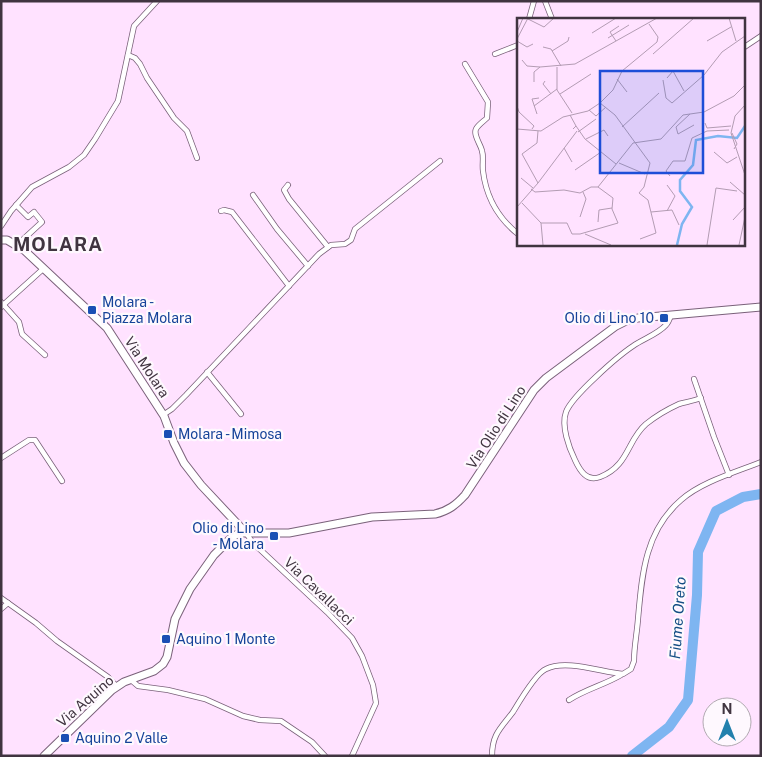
<svg xmlns="http://www.w3.org/2000/svg" width="762" height="757" font-family="'Public Sans',sans-serif">
  <style>
    .lines { fill: none; stroke-linecap: round; stroke-linejoin: round }
    .river { stroke: #7eb5f1; stroke-width: 10 }
    .street-casing { stroke: #7a617a; stroke-width: 6 }
    .secondary-casing { stroke: #7a617a; stroke-width: 9 }
    .street { stroke: #fff; stroke-width: 4.5 }
    .secondary { stroke: #fff; stroke-width: 7 }
    .transit-dot { fill: #1a4fb4; stroke: #fef8fe; stroke-width: 2 }
    .labels { text-anchor: middle; stroke-width: 4.5; stroke-linejoin: round; paint-order: stroke }
    .transit-label { font-size: 14px; fill: #164399; stroke: #fef8fe; text-anchor: start }
    .street-label { font-size: 14px; fill: #403440; stroke: #fef8fe }
    .water-label { font-size: 15px; font-style: italic; fill: #134d84; stroke: #fef8fe }
    .district-label { font-size: 19px; font-weight: bold; letter-spacing: 1px; fill: #403440; stroke: #fef8fe }
    .inset-river { fill: none; stroke: #7eb5f1; stroke-width: 2.5 }
    .inset-road { fill: none; stroke: #b39cb3; stroke-width: 1 }
    .view { fill: #1d4ed8; fill-opacity: 0.15; stroke: #1d4ed8; stroke-width: 2.5 }
    .inset-edge { fill: none; stroke: #403440; stroke-width: 2.5 }
  </style>
  <rect width="100%" height="100%" fill="#ffe2ff"/>
  <g class="lines">
    <!-- river -->
    <polyline class="river" points="632,756 669,727 688,700 697,595 698,552 716,511 743,497 761,494"/>
    <defs>
      <g id="street">
        <polyline points="545,1 552,19"/>
        <polyline points="529,19 534,1"/>
        <polyline points="743,48 761,36"/>
        <polyline points="495,54 518,45"/>
        <polyline points="128,55 135,58 140,64 147,78 174,118 187,131 197,158"/>
        <path d="M465 64 488 102 487 118C484 121 478 125 476 129 473 135 481 145 482 151 484 157 482 164 483 171 486 196 498 218 518 234"/>
        <polyline points="288,185 284,190 289,199 328,247"/>
        <polyline points="253,195 277,229 308,266"/>
        <polyline points="16,205 28,217 34,212 42,222 17,245"/>
        <polyline points="221,211 224,210 232,212 289,286"/>
        <polyline points="1,226 11,211 32,187 69,167 84,155 95,139 118,101 134,26 157,1"/>
        <polyline points="1,302 19,322 22,334 45,355"/>
        <polyline points="1,307 43,269"/>
        <path d="M671 315C670 318 668 323 666 325 658 334 643 339 633 346 618 356 572 396 566 412 561 426 569 448 575 460 580 471 587 482 600 477 629 466 627 440 646 424 656 416 668 409 679 404 686 402 693 401 701 398"/>
        <polyline points="207,372 241,414"/>
        <polyline points="694,379 714,437 729,475"/>
        <polyline points="163,415 172,409 186,395 319,254 331,245 345,244 351,240 355,229 440,161"/>
        <polyline points="1,458 29,440 35,440 62,481"/>
        <polyline points="246,533 253,543 327,612 352,638 362,656 373,685 376,703 352,756"/>
        <polyline points="1,598 36,623 57,641 108,677 117,687"/>
        <polyline points="1,609 8,603"/>
        <polyline points="131,680 138,686 168,690 205,699 243,716 260,720 281,721 312,742 325,756"/>
        <path d="M569 700C586 689 604 685 621 675"/>
        <path d="M492 756C492 734 501 728 513 712 519 702 536 673 546 669 566 659 601 672 623 674L631 669 634 661C634 647 637 633 638 619 642 574 645 531 681 500 701 482 736 472 761 462"/>
      </g>
      <g id="secondary">
        <polyline points="1,240 7,240 24,250 107,328 164,416 174,443 184,463 201,485 245,532"/>
        <path d="M44 756 112 690 124 682 154 671 163 664 167 657 175 619 190 589 214 555 231 538 239 533H289L372 517 435 514C448 511 456 505 465 495L534 390 546 378 589 346 616 326 626 321 638 318 761 307"/>
      </g>
    </defs>
    <!-- street casing -->
    <use href="#street" class="street-casing"/>
    <!-- secondary casing -->
    <use href="#secondary" class="secondary-casing"/>
    <!-- street -->
    <use href="#street" class="street"/>
    <!-- secondary -->
    <use href="#secondary" class="secondary"/>
  </g>
  <!-- markers -->
  <g class="transit-dot">
    <rect x="87" y="305" width="10" height="10" rx="2.5"/>
    <rect x="659" y="313" width="10" height="10" rx="2.5"/>
    <rect x="163" y="429" width="10" height="10" rx="2.5"/>
    <rect x="269" y="531" width="10" height="10" rx="2.5"/>
    <rect x="161" y="634" width="10" height="10" rx="2.5"/>
    <rect x="60" y="733" width="10" height="10" rx="2.5"/>
  </g>
  <g class="labels">
    <!-- transit labels -->
    <g class="transit-label">
      <text x="102" y="307">Molara -<tspan x="102" dy="16">Piazza Molara</tspan></text>
      <text x="654" y="323" text-anchor="end">Olio di Lino 10</text>
      <text x="178" y="439">Molara - Mimosa</text>
      <text x="264" y="533" text-anchor="end">Olio di Lino<tspan x="264" dy="16">- Molara</tspan></text>
      <text x="176" y="644">Aquino 1 Monte</text>
      <text x="75" y="743">Aquino 2 Valle</text>
    </g>
    <!-- street labels -->
    <g class="street-label">
      <text transform="translate(147 367) rotate(57)" y="5">Via Molara</text>
      <text transform="translate(496 427) rotate(-57)" y="5">Via Olio di Lino</text>
      <text transform="translate(319 591) rotate(44)" y="5">Via Cavallacci</text>
      <text transform="translate(85 701) rotate(-41)" y="5">Via Aquino</text>
    </g>
    <!-- water labels -->
    <g class="water-label">
      <text transform="translate(678 618) rotate(-86)" y="5">Fiume Oreto</text>
    </g>
    <!-- district labels -->
    <g class="district-label">
      <text x="58" y="251">MOLARA</text>
    </g>
  </g>
  <!-- overview -->
  <g transform="translate(517 18)">
    <rect width="228" height="228" fill="#ffe2ff"/>
    <path class="inset-river" d="M160 227 165 206 175 189 163 173V162L176 147 179 122 201 118 220 120 228 108"/>
    <path class="inset-road" d="M212 0 219 23M11 1 27 9 37 0M0 14 6 0M75 15 99 0M91 20 112 7M0 21 11 0M0 23 10 29 16 26M99 23 93 14 102 8M190 23 214 9M26 29 34 31 44 48M35 33 51 23 52 19M136 36 177 0M5 42 10 48 23 49 17 54V64M23 49 58 46 140 0M40 49V72L55 95M150 60 156 53 167 73M100 61 110 74M146 62 149 80 155 85 187 57 205 34 228 18M28 63 26 66 34 76M43 76 74 56M83 85 98 97 133 145 127 169 122 175 131 182 139 215 123 221M228 87 218 98 214 115 228 157M0 88 2 94 17 108 15 111M17 88 40 71M72 92 79 98 89 89M20 96 15 81 22 80M173 96 159 109 161 116 177 107M53 97 59 108 56 111M188 105 190 110 214 108M59 108 68 121 99 146M105 109 142 75M0 111 24 113 46 99 71 93 83 85 96 72 105 53 140 24 141 19 132 6M61 114 79 101M215 115 220 126 217 131M69 121 87 112 91 118M116 125 144 121 166 97 187 94 217 78 228 67M47 130 55 144M197 134 210 145 220 139M102 145 128 156M58 152 84 134M153 158 149 153 156 143H168L175 120 190 113 212 112M4 160 16 170M213 164 228 177M21 165 60 113M150 167 158 178 150 193M14 171 18 174 47 172 63 175 74 169H81L116 125M5 185 24 205 26 227M0 189 21 165 5 136 20 125 21 113M134 194 155 192 162 207M63 199 69 181 66 174M216 202 228 189M81 204 82 192 95 190M24 205H50L55 216H63L101 205 95 191 96 180 81 169M68 216 94 227M190 227 199 170 220 173M222 227 228 199"/>
    <path class="view" d="M83 53H186V155H83Z"/>
    <rect width="228" height="228" class="inset-edge"/>
  </g>
  <!-- border -->
  <rect width="762" height="757" fill="none" stroke="#403440" stroke-width="5"/>
  <!-- north arrow -->
  <g transform="translate(727 722)"><circle r="24" fill="#fef8fe" stroke="#b2aab2"/>
  <path d="M0-4L9 19L0 12L-9 19Z" fill="#2380ad"/>
  <text y="-8" font-size="14" font-weight="bold" text-anchor="middle" fill="#403440">N</text>
  </g>
</svg>
